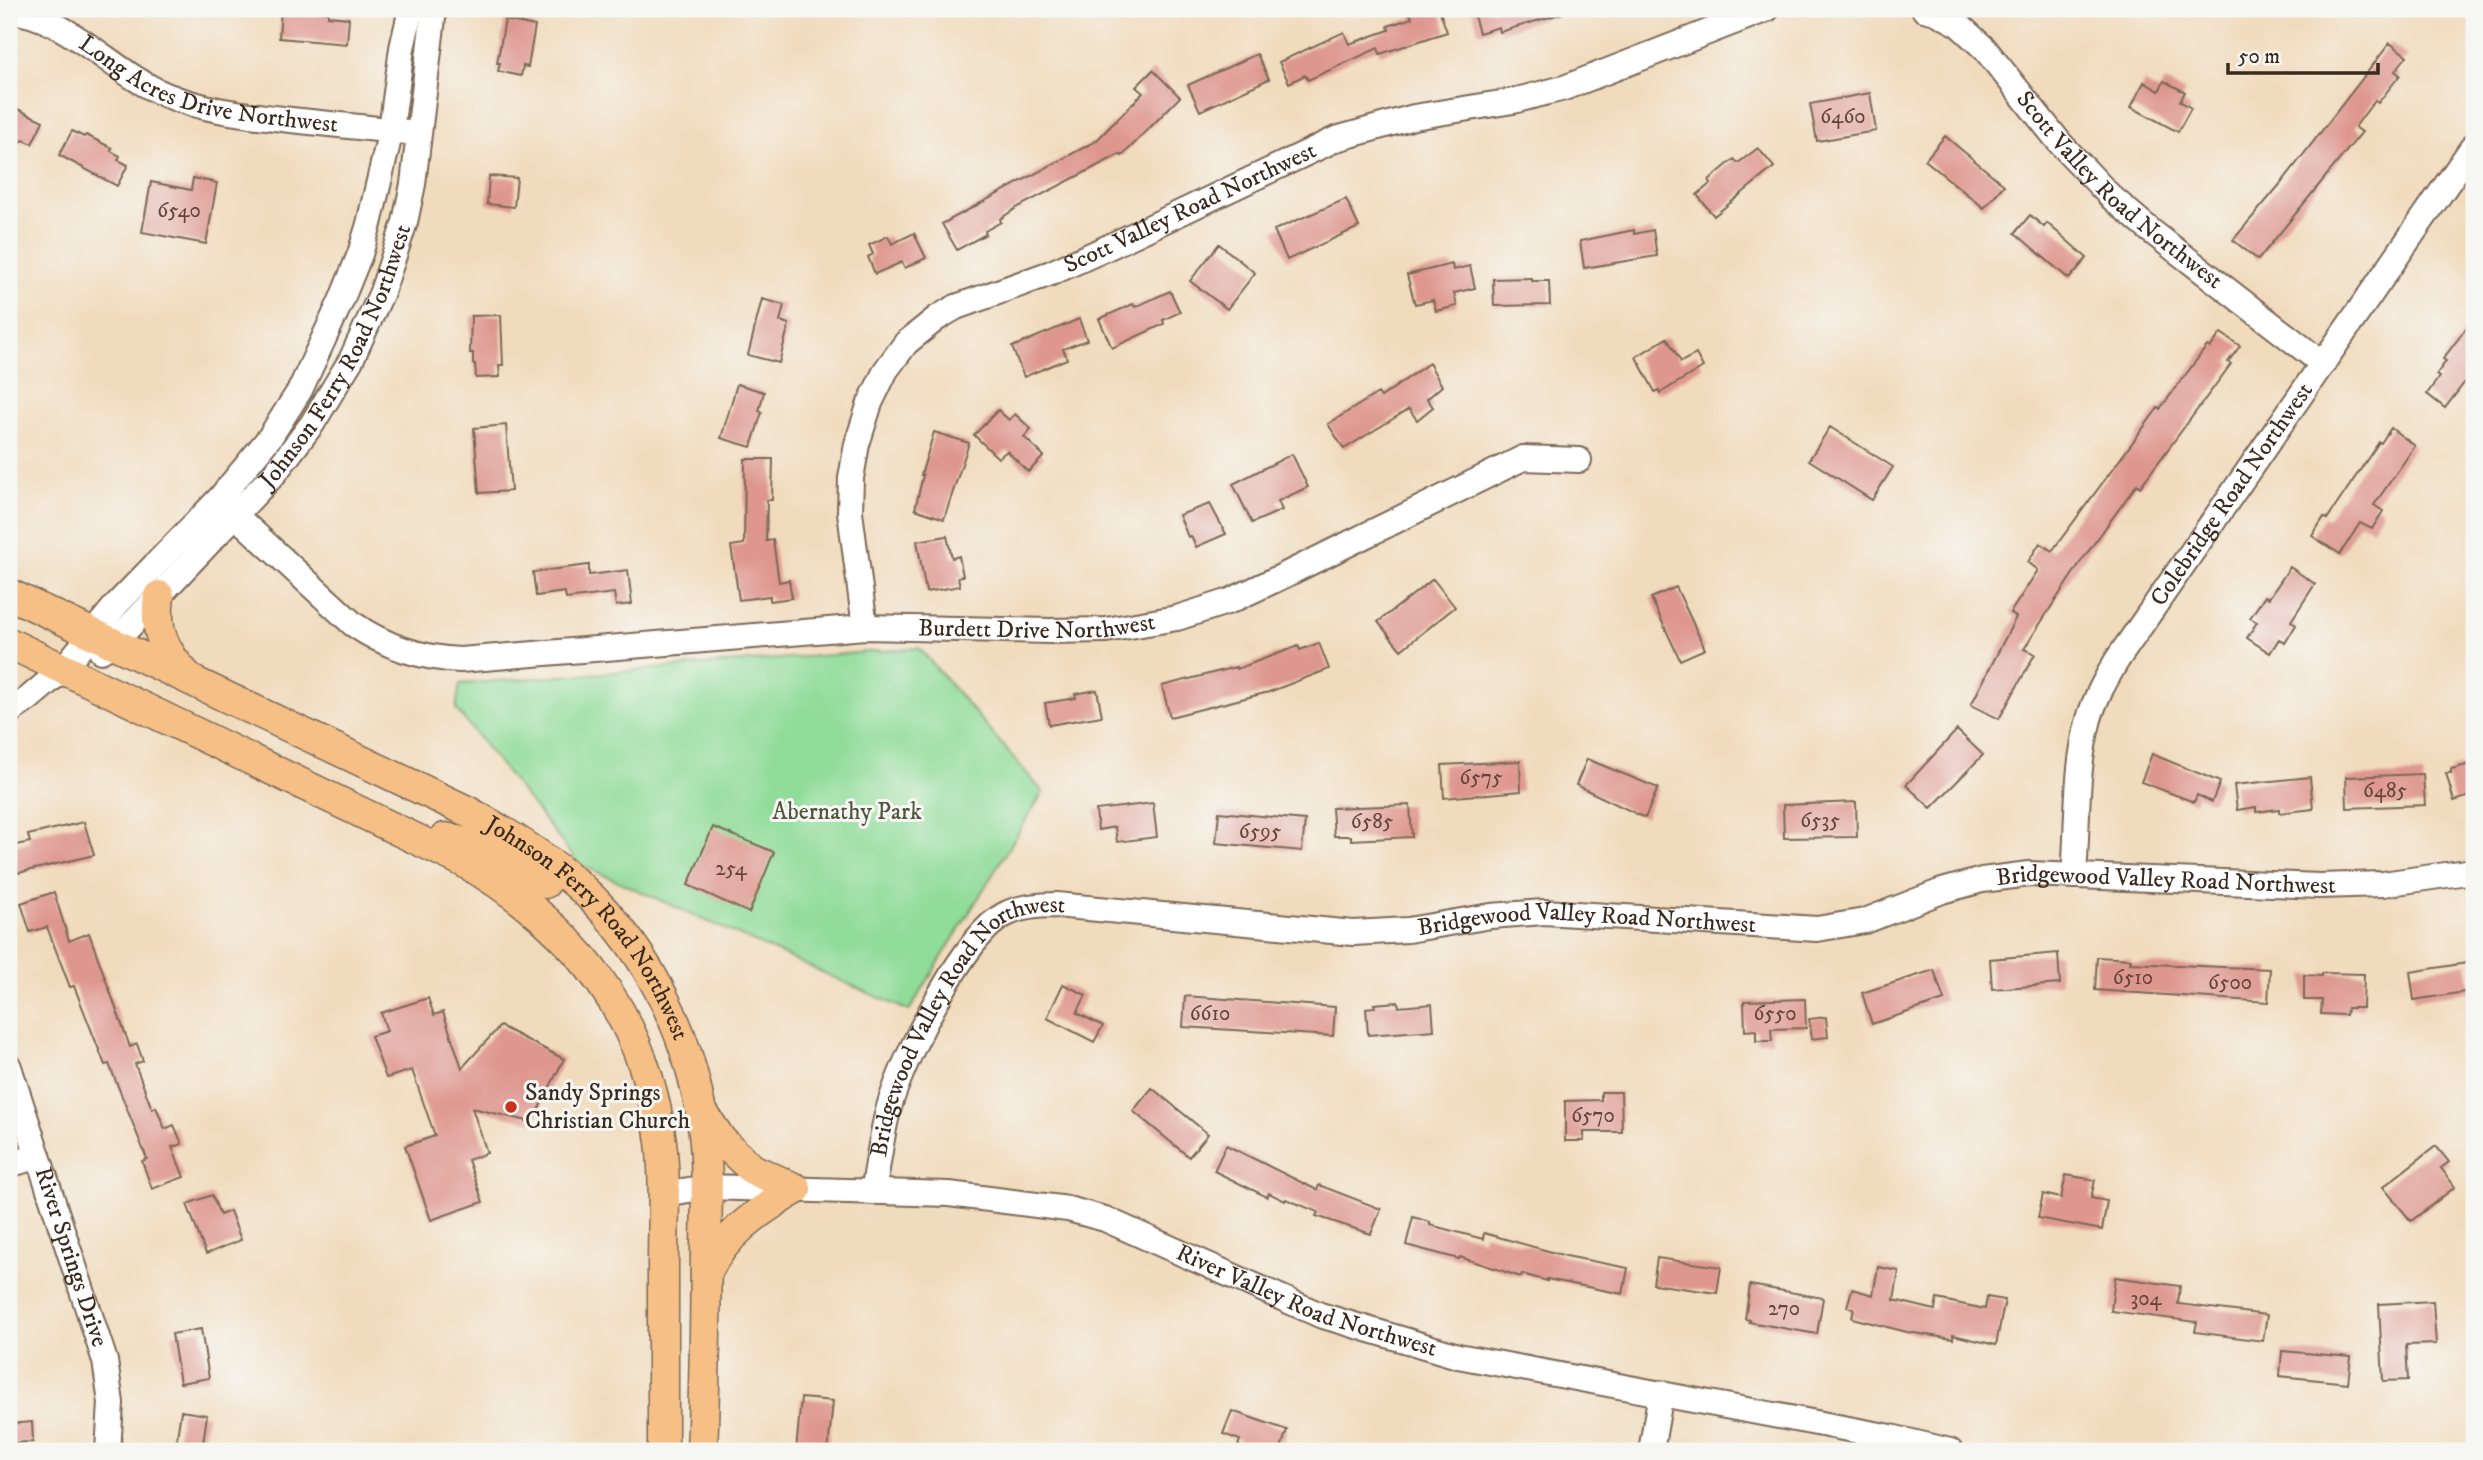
<svg xmlns="http://www.w3.org/2000/svg" width="2483" height="1460" font-family="'IM FELL DW Pica',serif">
  <style>
    .green { fill: #90dc99; stroke: #66835c; stroke-width: 2 }
    .building { fill: #de978f }
    .lines { fill: none; stroke-linecap: round; stroke-linejoin: round }
    .minor-casing { stroke: #7b6856; stroke-width: 28 }
    .major-casing { stroke: #7b6856; stroke-width: 33 }
    .minor { stroke: #fff; stroke-width: 24 }
    .major { stroke: #f5bf86; stroke-width: 30 }
    .poi-dot { fill: #c8321e; stroke: #f6f6f2; stroke-width: 2.5 }
    .labels { text-anchor: middle; dominant-baseline: central; stroke-width: 6; stroke-linejoin: round; paint-order: stroke }
    .number-label { font-size: 21px; fill: #64453a }
    .street-label { font-size: 24px; fill: #3b2a1e; stroke: #f6f6f2 }
    .park-label { font-size: 24px; fill: #50563d; stroke: #f6f6f2 }
    .poi-label { font-size: 24px; fill: #3b2a1e; stroke: #f6f6f2; text-anchor: start }
  </style>
  <rect width="100%" height="100%" fill="#f6f6f2"/>
  <filter id="ink" filterUnits="userSpaceOnUse"><feTurbulence type="fractalNoise" baseFrequency=".0143" numOctaves="2"/><feDisplacementMap in="SourceGraphic" scale="14" xChannelSelector="R" yChannelSelector="G"/><feConvolveMatrix kernelMatrix="1 2 1 2 8 2 1 2 1" color-interpolation-filters="sRGB"/></filter>
  <filter id="wash" filterUnits="userSpaceOnUse"><feTurbulence type="fractalNoise" baseFrequency=".00686" numOctaves="4" result="noise"/><feDisplacementMap in="SourceGraphic" scale="28" xChannelSelector="R" yChannelSelector="G"/><feGaussianBlur stdDeviation="1.57" result="paint"/><feColorMatrix in="noise" values="0 0 0 0 0 0 0 0 0 0 0 0 0 0 0 0 0 1.4 0 .05"/><feComposite in="paint" operator="in"/></filter>
  <g filter="url(#wash)">
    <rect width="100%" height="100%" fill="#f1dbbd"/>
    <path class="green" d="M919 648 1043 792 909 1011 579 864 456 709 460 684Z"/>
    <g id="blocks">
      <path class="building" d="M281 9 328 12V16L349 18 347 44 279 38Z
        M1418 9H1439L1447 32 1380 54 1378 48 1308 80 1305 75 1289 83 1279 62 1344 32 1349 44 1389 30 1388 26 1412 18 1409 12Z
        M1472 9H1563V13L1500 32 1499 27 1479 33Z
        M505 20 535 26 528 67 523 66 521 76 498 71 500 63H497Z
        M2390 43 2407 56 2395 71 2400 75 2378 103 2375 100 2355 127 2362 132 2258 260 2233 240 2282 182Z
        M1257 54 1269 79 1200 111 1188 85Z
        M1153 70 1180 97 1122 156 1120 154 1018 207 1000 219 1001 222 985 231 986 234 957 250 942 224 1096 141 1143 93 1136 87Z
        M2164 81 2185 92 2180 101 2191 108 2178 132 2131 107 2144 82 2159 91Z
        M1870 93 1876 131 1817 141 1810 104Z
        M9 105 43 121 32 144 24 140 9 146Z
        M72 131 84 137 86 135 112 148 111 151 120 156 118 160 128 165 117 186 59 155Z
        M1945 136 2004 185 1984 208 1925 160Z
        M1758 148 1774 167 1714 216 1697 195 1711 183 1709 180 1734 159 1738 163Z
        M489 176 517 178 514 207 487 204Z
        M193 178 217 183 206 244 142 232 151 182 191 190Z
        M1346 199 1359 227 1287 260 1274 230Z
        M2030 215 2044 227 2047 223 2087 258 2069 279 2015 233Z
        M1634 230V234L1653 230 1657 256 1584 268 1580 241Z
        M914 233 926 258 905 268 902 262 875 274 868 257 873 254 869 245 888 236 892 244Z
        M1219 244 1255 273 1227 309 1190 281Z
        M1452 264 1453 270 1470 266 1475 288 1454 293 1457 306 1436 311 1433 300 1415 304 1407 275Z
        M1532 278V281H1549L1550 305 1494 306 1493 279Z
        M1170 291 1180 312 1163 320 1164 324 1112 348 1099 319 1133 304 1135 307Z
        M762 299 784 305 780 321 789 324 779 363 748 355Z
        M501 315 503 365H499L500 377 476 378 475 364H473V353H470L471 316Z
        M2474 318V370L2445 408 2427 394 2439 377 2436 375 2446 361 2443 359Z
        M1079 319 1087 340 1063 349 1067 359 1024 377 1012 347Z
        M2221 333 2240 346 2228 362 2231 364 2140 487 2137 484 2080 563 2049 610 2024 649 2035 654 1999 719 1971 705 2016 617 2010 613 2038 570 2028 562 2040 543 2052 551 2158 408 2160 409 2207 346 2210 348Z
        M1667 338 1681 362 1696 354 1703 367 1660 393 1659 390 1655 392 1636 357Z
        M1429 363 1442 386 1427 399 1433 407 1417 420 1409 409 1344 449 1328 424 1378 393 1381 397Z
        M737 384 764 392 759 411 762 412 751 447 721 438Z
        M998 410 1009 420 1015 414 1031 429 1024 437 1044 456 1028 472 1007 451 998 458 974 435Z
        M506 425 511 491 479 493 474 428Z
        M1830 427 1893 467 1872 500 1809 460Z
        M2391 428 2415 446 2374 505 2383 511 2372 529 2360 523 2340 554 2312 536 2324 517 2327 519 2379 442 2381 443Z
        M934 432 969 443 944 519 915 509 923 475H921Z
        M1292 454 1308 487 1278 501 1282 510 1252 523 1233 484Z
        M745 459H773L772 500H767L766 541 773 540 779 582 789 580 792 598 770 601V596L739 600 731 546 744 544Z
        M1210 504 1226 534 1196 547 1191 536 1188 537 1179 515Z
        M947 536 952 558 959 556 963 576 958 577 960 586 926 592 917 541Z
        M589 565V575L628 570 632 604 616 606 614 593 566 599 565 592 536 596 533 572Z
        M2290 567 2315 584 2291 621 2296 625 2285 643 2279 639 2270 653 2247 638 2257 622 2250 618 2265 596 2269 598Z
        M1433 579 1455 607 1401 650 1378 622Z
        M1676 587 1705 649 1680 660 1651 598Z
        M1319 643 1329 669 1269 692 1170 717 1162 686 1236 667 1237 669 1298 646 1300 650Z
        M1097 690 1102 716 1049 725 1045 703 1076 698 1075 694Z
        M1957 730 1983 755 1931 808 1906 785Z
        M2152 754 2220 782 2212 802 2197 795 2194 802 2141 782Z
        M1587 759 1658 788 1645 818 1576 785Z
        M1520 761 1521 791 1444 798 1442 765Z
        M2474 763V795L2454 801 2446 773H2451V769Z
        M2423 774 2425 805 2347 808 2346 777Z
        M2310 777 2313 809 2279 813V809L2256 812V807L2237 810 2234 785Z
        M1856 802 1857 837 1784 838 1783 805Z
        M1153 803 1157 837 1117 842 1115 827 1098 830 1096 810Z
        M1410 805 1412 837 1351 840V836H1334L1332 808Z
        M1219 812 1305 820 1302 851 1216 843Z
        M84 822 94 855 18 873 12 846 30 842 28 835Z
        M713 827 774 852 749 913 688 885Z
        M54 892 69 941 89 933 130 1047 137 1044 143 1061 135 1064 152 1109 156 1107 165 1129 174 1125 182 1144 172 1147 184 1177 152 1189 142 1161 147 1159 109 1064 105 1065 74 986 70 987 47 927 30 932 21 903Z
        M2058 953 2060 984 1992 989 1990 959Z
        M2097 957 2131 959 2130 963 2270 969 2268 1002 2095 990Z
        M2467 963 2471 991 2414 1000 2410 972Z
        M1934 970 1944 1000 1872 1024 1862 993Z
        M2322 973 2364 974 2363 1008H2347L2346 1015 2321 1014 2322 1000H2304V975L2322 976Z
        M1063 984 1086 995 1077 1013 1103 1026 1094 1042 1047 1018Z
        M1185 996 1335 1007 1333 1036 1183 1027Z
        M428 998 434 1015 443 1012 462 1068 500 1026 564 1059 532 1122 472 1108 487 1153 468 1160 483 1202 431 1220 405 1146 435 1136 412 1070 386 1078 371 1036 387 1031 381 1013Z
        M1805 999 1806 1028 1771 1029 1772 1041H1756V1030L1745 1031 1744 1001Z
        M1398 1002 1399 1007 1432 1004 1434 1030 1368 1035 1366 1008 1375 1007 1374 1004Z
        M1826 1017 1828 1037 1812 1039 1809 1019Z
        M1152 1088 1208 1134 1189 1157 1133 1111Z
        M1601 1092H1621L1622 1132H1584V1141H1565V1101L1601 1100Z
        M1226 1145 1317 1190 1319 1185 1381 1209 1371 1234 1316 1216 1318 1212 1286 1199 1285 1201 1269 1193 1267 1197 1214 1171Z
        M2436 1146 2449 1162 2441 1168 2455 1187 2411 1221 2383 1187Z
        M2066 1175 2095 1180 2091 1198 2107 1201 2102 1230 2038 1218 2043 1194 2061 1198Z
        M212 1195 220 1215 230 1211 241 1240 206 1254 187 1204Z
        M1413 1217 1430 1222V1225L1483 1239 1484 1233 1566 1256 1628 1268 1623 1294 1547 1279V1281L1522 1274 1521 1277 1460 1257 1459 1259 1406 1245Z
        M1657 1258 1721 1267 1717 1293 1653 1284Z
        M1878 1267 1899 1271 1894 1300 1935 1310 1937 1299 1985 1309 1987 1297 2005 1300 1996 1345 1953 1335V1339L1907 1332 1852 1318 1854 1308 1847 1307 1852 1289 1873 1295Z
        M2115 1277 2180 1286 2178 1304 2267 1315 2263 1341 2195 1332 2197 1322 2111 1311Z
        M1750 1285 1823 1298 1817 1334 1749 1322 1750 1320 1745 1319Z
        M2433 1301 2436 1344 2406 1345 2408 1380 2383 1381 2379 1304Z
        M201 1329 209 1378 180 1383 172 1334Z
        M2282 1351 2351 1357 2348 1383 2280 1376Z
        M801 1398 833 1401 828 1451H796Z
        M181 1411 207 1415 202 1451H175Z
        M1232 1411 1287 1430 1280 1451H1254L1238 1446 1240 1440 1223 1434Z
        M32 1422 33 1442 9 1443V1424Z"/>
    </g>
  </g>
  <g filter="url(#ink)">
    <use href="#blocks" fill-opacity="0" stroke="#7b6856" stroke-width="2"/>
    <g class="lines">
      <g class="minor-casing">
        <g id="minor">
          <path id="s1" d="M1924 9 1936 12 1958 24 1985 49 2060 143 2111 197 2151 231 2323 364"/>
          <path id="s2" d="M9 11C65 14 113 73 166 95 206 111 249 115 291 120 330 124 369 128 407 132"/>
          <path id="s3" d="M236 516 353 624C386 647 420 658 460 660L865 627 1050 631 1106 630 1177 618 1230 601 1283 576 1523 458 1579 460"/>
          <path id="s4" d="M865 627 850 512 851 478 857 444 870 403 886 370 906 343 937 318 956 307 1051 273 1100 251 1336 139 1414 117 1513 101 1564 88 1767 9"/>
          <path id="s5" d="M101 651 113 644 274 474 312 424 351 360 382 292 405 222 413 184 434 9"/>
          <path d="M9 712 28 699 62 670 117 604 220 498 270 437 300 390 341 301 360 254 369 224 391 130 402 48 411 9"/>
          <path id="s6" d="M2074 876C2078 824 2075 769 2089 719 2095 698 2106 679 2117 660L2474 145"/>
          <path id="s7" d="M9 1067 105 1361 111 1403 108 1451"/>
          <path d="M9 1165 38 1156"/>
          <path id="s8" d="M873 1192C879 1161 883 1120 894 1092 909 1049 964 936 1004 915 1019 907 1039 905 1056 905L1353 933 1408 930 1491 916 1544 912 1817 929 1865 921 1942 891 1982 880 2029 874 2319 886 2383 884 2474 871"/>
          <path id="s9" d="M664 1194 707 1187 949 1194 1068 1209 1105 1219 1320 1315 1458 1356 1891 1437 1950 1451"/>
          <path d="M1651 1451 1661 1393"/>
        </g>
      </g>
      <g class="major-casing">
        <g id="major">
          <path id="s10" d="M9 594 467 811C501 830 535 850 565 874 644 938 692 1034 704 1134 709 1174 706 1215 706 1255 705 1321 705 1386 702 1451"/>
          <path d="M159 596C154 631 164 652 188 677"/>
          <path d="M9 643 464 862C573 925 646 1015 661 1142 666 1183 663 1224 663 1265 663 1327 663 1389 663 1451"/>
          <path d="M445 838C481 845 518 859 545 883"/>
          <path d="M701 1110 721 1140 752 1169 796 1189"/>
          <path d="M706 1274C724 1234 760 1210 796 1189"/>
        </g>
      </g>
      <use href="#minor" class="minor"/>
      <use href="#major" class="major"/>
    </g>
  </g>
  <circle class="poi-dot" cx="511" cy="1107" r="7"/>
  <g class="labels">
    <g class="number-label">
      <text x="1843" y="117">6460</text>
      <text x="179" y="211">6540</text>
      <text x="1481" y="778">6575</text>
      <text x="2385" y="791">6485</text>
      <text x="1820" y="821">6535</text>
      <text x="1372" y="822">6585</text>
      <text x="1260" y="832">6595</text>
      <text x="731" y="869">254</text>
      <text x="2133" y="978">6510</text>
      <text x="2230" y="983">6500</text>
      <text x="1210" y="1014">6610</text>
      <text x="1775" y="1014">6550</text>
      <text x="1593" y="1116">6570</text>
      <text x="2146" y="1299">304</text>
      <text x="1784" y="1309">270</text>
    </g>
    <g class="street-label">
      <text stroke="none"><textPath href="#s2" startOffset="217">Long Acres Drive Northwest</textPath></text>
      <text stroke="none"><textPath href="#s1" startOffset="270">Scott Valley Road Northwest</textPath></text>
      <text stroke="none"><textPath href="#s4" startOffset="614">Scott Valley Road Northwest</textPath></text>
      <text stroke="none"><textPath href="#s5" startOffset="382">Johnson Ferry Road Northwest</textPath></text>
      <text stroke="none"><textPath href="#s6" startOffset="425">Colebridge Road Northwest</textPath></text>
      <text stroke="none"><textPath href="#s3" startOffset="852">Burdett Drive Northwest</textPath></text>
      <text stroke="none"><textPath href="#s8" startOffset="1488">Bridgewood Valley Road Northwest</textPath></text>
      <text stroke="none"><textPath href="#s8" startOffset="900">Bridgewood Valley Road Northwest</textPath></text>
      <text stroke="none"><textPath href="#s10" startOffset="679">Johnson Ferry Road Northwest</textPath></text>
      <text stroke="none"><textPath href="#s8" startOffset="206">Bridgewood Valley Road Northwest</textPath></text>
      <text stroke="none"><textPath href="#s7" startOffset="200">River Springs Drive</textPath></text>
      <text stroke="none"><textPath href="#s9" startOffset="662">River Valley Road Northwest</textPath></text>
    </g>
    <g class="park-label">
      <text x="847" y="812">Abernathy Park</text>
    </g>
    <g class="poi-label">
      <text x="525" y="1093">Sandy Springs<tspan x="525" dy="28">Christian Church</tspan></text>
    </g>
  </g>
  <rect width="2483" height="1460" fill="none" stroke="#f6f6f2" stroke-width="35"/>
  <path d="M2228 63v10h150v-10" fill="none" stroke="#3b2a1e" stroke-width="3.5"/>
  <text x="2238" y="63" font-size="21" fill="#3b2a1e" stroke="#f6f6f2" stroke-width="5" paint-order="stroke">50 m</text>
</svg>
